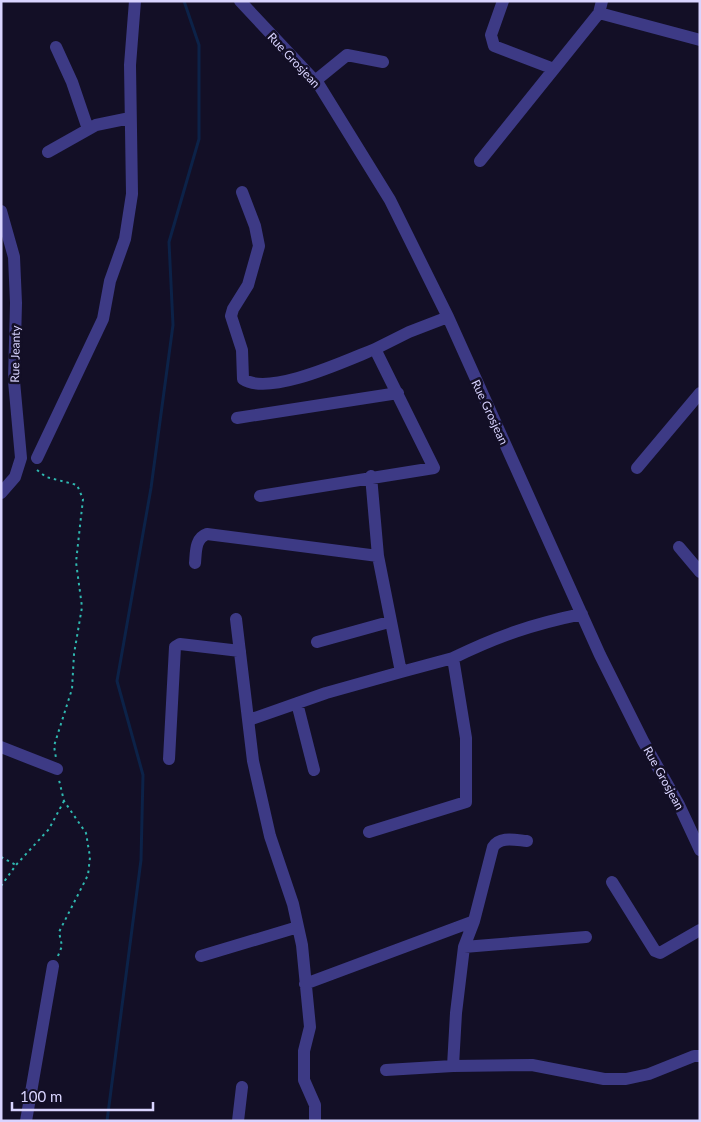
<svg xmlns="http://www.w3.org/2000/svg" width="701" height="1122" font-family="Lato,sans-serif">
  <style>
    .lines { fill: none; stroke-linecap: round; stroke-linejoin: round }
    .stream { stroke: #0c2248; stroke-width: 3 }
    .path { stroke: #2fb8b0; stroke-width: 2; stroke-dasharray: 2.5 4; stroke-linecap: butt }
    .minor { stroke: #3d3a85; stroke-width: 12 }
    .labels { text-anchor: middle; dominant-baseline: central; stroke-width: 5; stroke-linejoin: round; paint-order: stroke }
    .street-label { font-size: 12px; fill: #d9d4ff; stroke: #130f26 }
  </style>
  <rect width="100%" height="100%" fill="#130f26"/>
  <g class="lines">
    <path class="stream" d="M107 1121 141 860 143 775 117 681 151 488 173 325 169 242 199 139V45L184 1"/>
    <path class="path" d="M37 470 46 477 77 485 83 499 76 562 82 607 74 654 72 689 54 746 56 758
      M1 857 16 865
      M1 886 16 865 49 829 64 801
      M58 956 62 946 59 932 88 875 90 857 86 833 64 801 59 780"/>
    <path class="minor" d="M240 1 319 85 390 200 448 317 600 655 643 741 679 805 700 850
      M503 1 491 35 494 46 554 69
      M599 13 700 40
      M56 47 72 82 88 129
      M315 81 347 55 383 62
      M48 152 96 125 130 118
      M480 161 599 13 602 1
      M242 192 255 226 259 246 248 285 233 309 231 316 242 350 243 379C269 397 347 360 375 349
      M1 211 14 257 16 303 14 381 21 458 15 477 1 493
      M237 418 398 393
      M37 458 103 319 110 281 125 239 132 194 130 65 135 1
      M637 468 700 393
      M371 476 378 556 401 672 453 658
      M260 496 434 468 375 349 409 332 448 317
      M679 547 700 572
      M195 563C196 552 195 538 207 534L378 556
      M236 619 253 761 270 836 293 904 302 945 310 1027 304 1051V1080L315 1105V1121
      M317 642 389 622
      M297 703 314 770
      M249 720 326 693 401 672
      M1 747 57 769
      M169 759 175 647 180 644 240 651
      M369 832 466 802V738L453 658C498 636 533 624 582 614
      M527 841C515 840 500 836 493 847L474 921 464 947 456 1013 453 1066 532 1065 604 1079H626L649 1074 694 1056H700
      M612 882 655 951 660 953 700 930
      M464 947 586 937
      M201 956 298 927
      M305 984 474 921
      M386 1070 453 1066
      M26 1121 53 966
      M238 1121 242 1087"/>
  </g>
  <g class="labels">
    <g class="street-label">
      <text transform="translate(294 60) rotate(47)">Rue Grosjean</text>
      <text transform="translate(15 354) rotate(-89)">Rue Jeanty</text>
      <text transform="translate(490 412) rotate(65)">Rue Grosjean</text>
      <text transform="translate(664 778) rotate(61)">Rue Grosjean</text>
    </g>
  </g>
  <rect width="701" height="1122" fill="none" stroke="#d9d4ff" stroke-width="5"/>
  <path d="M12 1102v8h141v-8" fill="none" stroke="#d9d4ff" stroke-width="2.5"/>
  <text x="20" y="1102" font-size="15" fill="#d9d4ff" stroke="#130f26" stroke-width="4" paint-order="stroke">100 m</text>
</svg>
